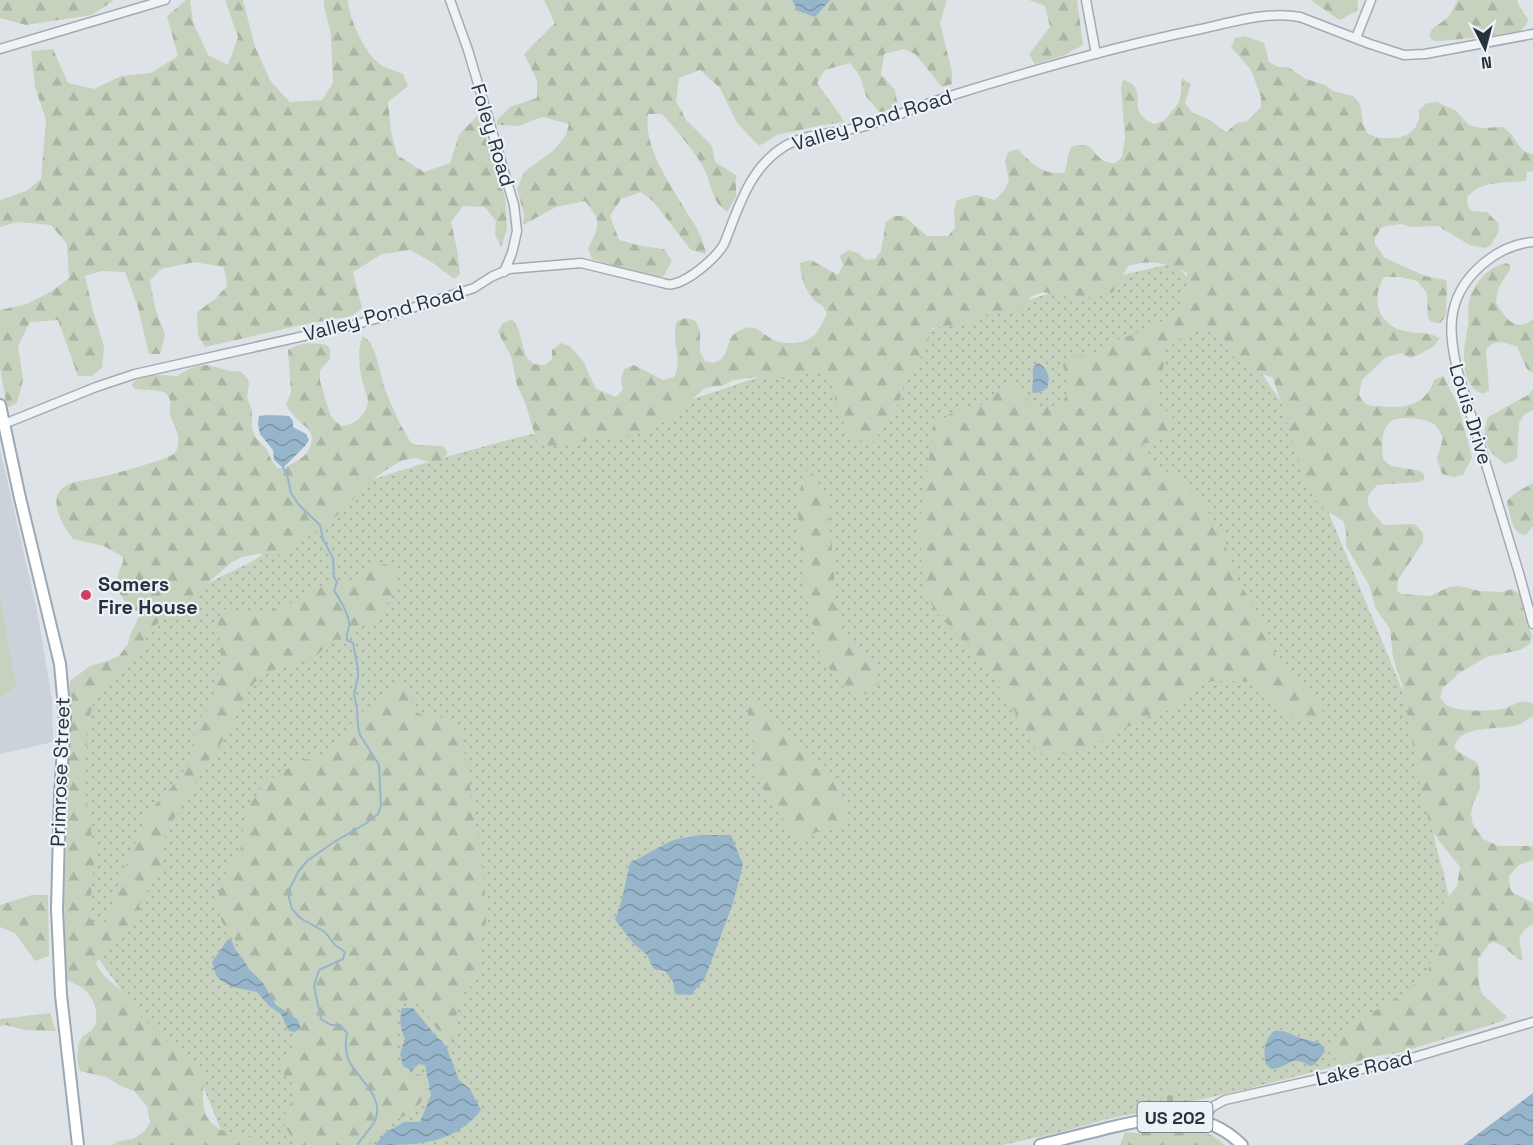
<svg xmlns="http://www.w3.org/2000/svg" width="1533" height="1145" font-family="'Space Grotesk',sans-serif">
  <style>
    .built { fill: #ccd2da }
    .grass { fill: url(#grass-dots) }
    .forest { fill: url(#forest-firs) }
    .cemetery { fill: url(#cemetery-stones) }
    .park { fill: #c6d2be }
    .water { fill: url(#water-waves) }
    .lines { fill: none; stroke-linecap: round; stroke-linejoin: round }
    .stream { stroke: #97b5ca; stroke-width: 2 }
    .minor-casing { stroke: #a3aab2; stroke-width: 11 }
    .major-casing { stroke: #9ca8b4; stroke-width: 14 }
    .minor { stroke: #f0f3f6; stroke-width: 8 }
    .major { stroke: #fff; stroke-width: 10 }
    .poi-dot { fill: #d33c63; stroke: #edf2f6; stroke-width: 2 }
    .labels { text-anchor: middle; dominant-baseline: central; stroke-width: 4.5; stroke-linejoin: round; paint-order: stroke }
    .shield { fill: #edf2f6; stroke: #626c76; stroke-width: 1.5 }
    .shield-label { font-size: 18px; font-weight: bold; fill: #26323f }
    .street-label { font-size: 20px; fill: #26323f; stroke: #edf2f6 }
    .poi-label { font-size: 20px; font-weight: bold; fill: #26323f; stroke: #edf2f6; text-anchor: start }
  </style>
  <defs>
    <pattern id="grass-dots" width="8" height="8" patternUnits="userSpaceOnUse" patternTransform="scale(1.5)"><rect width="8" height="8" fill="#c6d2be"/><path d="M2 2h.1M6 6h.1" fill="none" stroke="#aab5a4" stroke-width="1.8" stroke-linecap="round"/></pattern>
    <pattern id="forest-firs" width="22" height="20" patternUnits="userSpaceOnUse" patternTransform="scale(1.5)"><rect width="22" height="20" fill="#c6d2be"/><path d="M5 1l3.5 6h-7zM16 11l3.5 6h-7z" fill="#aab5a4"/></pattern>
    <pattern id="cemetery-stones" width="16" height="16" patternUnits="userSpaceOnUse" patternTransform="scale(1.5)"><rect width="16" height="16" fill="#c6d2be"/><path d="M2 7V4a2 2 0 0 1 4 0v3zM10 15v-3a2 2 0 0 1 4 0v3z" fill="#aab5a4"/></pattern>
    <pattern id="water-waves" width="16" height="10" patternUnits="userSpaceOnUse" patternTransform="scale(1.5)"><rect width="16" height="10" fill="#97b5ca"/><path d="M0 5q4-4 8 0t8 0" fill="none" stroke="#7b94a5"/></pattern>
  </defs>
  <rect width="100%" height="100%" fill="#dee3e8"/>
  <path class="built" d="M0 449 37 610 52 699 53 742 0 754Z"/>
  <path class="grass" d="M1174 263 1221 313 1281 402 1316 482 1409 706 1436 846 1442 868 1444 872 1445 880 1455 922 1435 997 1356 1060 1325 1069 1251 1088 1163 1108 1107 1119 1065 1131 1003 1145H242L220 1128 196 1069 148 1031 117 984 89 946 79 760 89 688 169 602 249 563 336 509 358 484 438 459 527 435 590 426 647 414 759 377 845 362 919 333 1074 286Z"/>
  <path class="forest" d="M0 0H114L92 15 26 25 0 18Z
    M186 0H190L193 22 208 55 228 65 238 37 225 0H243L255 47 271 82 290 102 322 100 333 83 331 35 324 5V0H348C348 16 364 50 376 61 382 67 395 71 403 74L408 86 388 102 391 131 397 155 424 172 450 163 459 135 478 115 505 197 507 229 501 247 495 234 496 221 485 207 463 206 451 222 457 249 460 274 454 279 433 263 410 250 382 254 353 272 362 308 352 316 306 324 205 347 198 335 197 312 215 299 227 286 224 267 194 262 161 269 150 280 155 308 165 335 160 354H149L137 304 125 272 102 271 85 276 92 307 104 347 102 368 92 376H78L58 320 30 322 18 346 23 380 17 403 7 408 0 367V310L27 304 52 291 69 278 67 244 51 225 17 222 0 227V200L26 191 41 179 46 120 35 87 31 51 53 49 68 83 94 89 121 76 151 73 178 56 167 16Z
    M544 0H947L940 23 952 72V84L942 87 915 54 904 49 884 54 881 74 895 90 898 106 880 113 866 96 860 76 850 63 825 70 817 83 840 115 844 122 818 126 777 135 759 146 737 123 720 88 700 70 679 78 676 101 687 121 712 146 715 162 736 175V197L727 212C709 199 713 184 703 167 692 147 677 131 662 114H648C643 149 672 186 689 216 697 228 704 240 706 254L691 250 653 201 641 192 621 199 610 216 619 240 641 246 664 249 672 261 664 276 650 277 592 259 588 249C599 225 603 223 585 201L556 207 523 225 524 214 517 189 524 172 554 150 566 135 569 124 542 117 518 126 497 125V120L510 107 537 98V80L524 54 555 23Z
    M1029 0H1077L1083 45 1065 55 1035 64 1029 54 1050 27 1045 6Z
    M1311 0H1358L1357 11 1339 20Z
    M1458 0H1517L1519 6 1528 19 1527 24 1520 31 1490 36 1441 41H1435L1430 38C1429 26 1441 25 1448 17 1452 12 1455 5 1458 0Z
    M1245 36 1264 43 1269 62 1278 67H1288L1306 79 1325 85 1333 91 1353 96 1360 104 1363 124 1368 134 1378 138H1397L1407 135 1415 128 1419 119V110L1427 103 1437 102 1455 110 1469 125 1481 128 1503 127 1510 133 1523 151 1533 154V171L1527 172 1526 181C1507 183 1479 180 1467 198L1468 207 1472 211 1487 212 1499 224 1498 233 1490 246 1485 248 1470 245 1438 226 1411 227 1401 224 1385 226 1381 228 1375 238V244L1385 258 1425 276 1446 280C1449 292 1445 304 1446 316L1440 323 1431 322 1428 318 1427 293 1417 281 1400 277H1384C1372 296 1376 320 1398 329 1411 335 1425 330 1440 338L1433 347 1414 357 1410 358 1401 353 1386 357 1362 380 1359 395C1361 398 1362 401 1365 403 1368 406 1374 406 1379 406 1403 409 1426 406 1434 380L1443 376 1458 405 1472 457 1463 475 1454 477 1442 474 1437 459 1443 438C1441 435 1439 429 1436 426 1428 418 1398 415 1390 422 1380 431 1382 447 1383 459L1391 466 1421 471 1424 475V480L1419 482 1377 485C1374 489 1368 494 1368 498 1366 508 1378 519 1384 525L1411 524 1416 525 1423 533V542L1398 580 1397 590 1401 594 1430 596 1449 587 1459 586 1479 591 1502 592 1512 589 1521 595 1524 616 1532 635 1530 644 1520 650 1486 657 1458 674 1442 689 1440 698C1444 702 1446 706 1451 707 1462 712 1490 711 1502 709 1514 706 1521 697 1533 704V716C1529 718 1525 722 1520 724 1501 732 1462 722 1454 747L1457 751 1476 762 1479 766 1480 788 1473 803 1471 814 1473 825 1483 839 1499 846H1533V860L1519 865 1509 876 1510 888 1512 892 1533 903V924C1514 935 1520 940 1523 961L1518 959 1503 946 1494 942 1489 944 1478 959 1479 984 1482 994 1507 1017 1503 1021 1398 1053 1377 1056 1342 1066 1338 1064 1333 1055 1334 1046 1338 1036 1364 1017 1405 993 1428 971 1438 942 1437 911 1457 886 1460 867 1433 833 1423 802 1402 685 1393 657 1390 629 1376 609 1369 585 1346 546V531L1343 521 1327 511 1317 501 1306 484 1273 378C1254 370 1232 363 1223 343L1225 340 1212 330 1192 328 1166 350 1163 368 1155 393 1157 404 1171 414 1173 418 1169 438 1142 444 1153 460 1162 469 1185 481 1217 524 1225 543 1233 572 1264 624 1278 663 1284 671 1301 685 1321 707 1325 717 1318 722 1296 720 1248 681H1208L1188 691 1175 706 1167 711 1146 717 1085 750 1049 756 1040 753 1033 745 1022 729 1011 703 969 646 935 611 922 584 920 524 924 487 933 437V426L950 414 981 405 1007 385C1019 388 1024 392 1029 404 1046 409 1069 409 1068 384 1067 378 1064 371 1063 365L1067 356 1097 354 1114 341 1143 331 1170 317 1176 310 1186 293 1187 273C1166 263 1151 259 1128 266L1113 292 1104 295 1077 299 1043 292 1032 296 1017 310 979 316 970 325 932 328 923 354 905 378 901 397 897 406 875 441 866 444 850 433 840 418 836 409 834 391 827 372 817 370 785 379 759 377 733 380 725 385 705 388 676 414 659 425 641 433 612 438H591L573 445 545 447 537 442 526 405 517 385 511 356 498 332 502 324 512 319 518 328 526 357 534 364 545 365 552 359V350L561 343 570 346 583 361 596 389 616 397 623 389 621 379 624 369 634 365 663 380 674 377C684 356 670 343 677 321L686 318 696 321 700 331V352L705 361 714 363C714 363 722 359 722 358 731 349 725 335 743 329 756 324 761 333 772 339 777 342 783 343 790 343 814 343 817 333 827 314 821 301 821 307 814 300 805 291 800 275 800 263L811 260 838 275 843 265 840 256 848 250 858 253 866 260 875 259 881 251 886 222 894 216H904L927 236H948L955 228 954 209 957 200 977 195 995 200 1005 189 1009 180 1005 161 1008 152 1018 149C1033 165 1041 174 1064 173 1068 164 1067 156 1071 147 1095 140 1089 153 1105 161 1105 162 1114 163 1114 164L1122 157 1125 138 1121 89 1123 79C1124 80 1131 83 1132 84 1146 97 1126 112 1154 124L1164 121C1168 114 1174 111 1177 105 1182 97 1181 87 1182 78L1191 84 1185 103 1192 112 1210 120 1226 132 1237 123 1247 121 1261 107V97L1251 70 1231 47 1235 38Z
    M1506 263 1510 265V270L1498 288 1496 303C1506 317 1514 334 1533 319V373L1527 369 1517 347C1508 343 1492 338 1486 350L1489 390C1485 394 1482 394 1477 391 1457 378 1465 343 1468 325 1469 317 1467 309 1469 301 1474 283 1488 267 1506 263Z
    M363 336 370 342 376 356 385 390 399 422 411 443 416 445 443 446 448 453 440 462 425 461 415 458 403 460 389 468 376 477 334 518 311 534 290 551 278 555 257 554 242 557 232 562 195 594 169 610 152 629 138 651 128 663 112 675 93 704 88 723 85 776 87 805 91 819V831L95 856 91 894 90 918 93 923 102 926 105 922 114 905 117 889 122 874 143 824 153 807 170 789 188 765 196 728 200 718 210 707 219 673 221 658 218 623 221 612 225 609 245 613H261L270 611 304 598 324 584H338L348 582 368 568 377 564H386L395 571 399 580 390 599 377 617 347 635 332 641 317 655 278 668 262 676 254 683 246 696 230 729 214 755 203 765 193 789 168 828 163 844 161 868 139 904 140 909 131 927 118 943 105 951 96 963C102 978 117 985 127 996 133 1003 137 1012 143 1019 156 1031 170 1045 183 1056 188 1060 194 1063 198 1068 209 1082 197 1106 209 1120 224 1139 245 1128 261 1145H112L119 1141 133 1139 145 1131 150 1122 147 1106 134 1091 119 1085 106 1077 80 1071C77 1063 76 1046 81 1039 83 1035 88 1033 92 1030 101 1019 95 1000 86 991 82 986 72 983 66 979V974L64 898 66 843 65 828 70 727V681L90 666 110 660 119 656 128 644 130 635 141 613C125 605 113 591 119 572 121 565 124 564 123 557L104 546 73 539C63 526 46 499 65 486 73 481 91 479 101 477 111 475 172 458 175 453 180 446 179 434 175 426 173 422 170 418 170 414 169 409 171 404 170 400 166 385 144 393 133 388L132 384 136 380 144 376 158 375 177 376 189 369 198 366 207 365 230 371 241 372 248 379 249 384 247 398 252 410V429L256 438 266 448 272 461 278 468C287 468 293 463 300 459 309 453 316 440 309 430 306 426 301 424 298 420 294 416 290 410 286 405L291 392 288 350C299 342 314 342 327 345L330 349V359L320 370V381L330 414 333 419 341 426C354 425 366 416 368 402 368 395 363 386 362 379 359 367 357 347 363 336Z
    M1533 389V410L1525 414 1519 423 1517 458 1514 461 1505 464C1487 452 1480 438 1488 417L1528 395Z
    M808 470 812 472 826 498 828 504 834 573V600L843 632 855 648 869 661 877 673 879 678V683L874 691 870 694 860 695 844 688 825 663 816 644 809 603 804 588 803 563 798 518V502L803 477 805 473Z
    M1533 483V526L1526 535C1511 535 1510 513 1507 501L1515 493Z
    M397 685H402L406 687 412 700 414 709 417 713 426 716 441 717 457 728 462 737 471 793 474 823 480 847 485 892 486 921 484 931 481 940V969L474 984 462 995 460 1000 455 1021 456 1031 452 1040 448 1042C444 1037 440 1032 436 1028 429 1020 426 1007 416 1002 413 1001 409 1000 406 1001 390 1006 397 1032 398 1045 398 1055 396 1062 400 1072L423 1075 425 1098 411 1113 387 1124 369 1145H295C293 1135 284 1130 284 1120 284 1107 299 1100 293 1085 289 1078 280 1075 281 1066 282 1053 296 1051 296 1039L280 1008 275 1006 250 973 238 944 222 922 218 908 219 893 225 874 230 865 240 853 245 815 247 810 252 801 268 780 303 760 322 756 327 753 341 737 357 716 378 699 384 692Z
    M754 693C761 700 763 712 770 721 777 728 785 733 793 739 827 765 849 782 845 829 837 832 829 829 820 831 813 833 808 837 801 838L788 830 777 805 763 789 756 775 754 745 747 709V700Z
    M32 895H48L49 956 35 961 15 933 0 927V905Z
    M50 1013 56 1031 24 1030 6 1025 0 1026V1019Z
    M1158 1126 1192 1127 1213 1136 1225 1145H1120L1125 1132 1137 1133Z"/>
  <path class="cemetery" d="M1174 1088 1179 1105 1163 1108 1159 1092Z"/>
  <path class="park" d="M0 596 16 687 0 697Z"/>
  <path class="water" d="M792 0H830L815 17 798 11Z
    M1038 363C1053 370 1053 394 1033 393 1031 388 1033 385 1033 379 1033 372 1031 368 1038 363Z
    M268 415 289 416 293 421V427L306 434 309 440 305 446 283 468 274 460 273 450 260 434 258 424 259 416Z
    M700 835H731L743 865 733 903 705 978 691 995 675 994 673 982 665 971 654 969 647 955 634 944 615 920 622 899 630 863 673 840Z
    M228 939 232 941 235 949 243 959 249 969 263 983 276 1005 297 1019 300 1025V1029L295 1032 290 1031 287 1028 281 1014 269 1006 257 992 232 987 219 979 216 975 212 962Z
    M402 1008H413L436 1036 446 1046 459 1080 470 1089 481 1110C453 1145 417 1145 375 1145L385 1133 404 1122H420L431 1095 425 1065 418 1064 412 1071 403 1066 400 1054 405 1039C400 1028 399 1019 402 1008Z
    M1274 1031C1287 1030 1291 1035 1303 1039 1308 1040 1314 1041 1319 1043 1323 1046 1323 1046 1325 1051L1314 1065 1310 1066C1290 1053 1290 1068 1271 1069L1266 1064C1263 1051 1264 1040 1274 1031Z
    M1533 1093V1145H1463Z"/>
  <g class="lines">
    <path class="stream" d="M283 468 287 474 291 493 299 505 320 525 323 539 333 558 334 577 337 582 334 591C339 597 351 619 349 626 348 632 346 634 347 640L353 643 358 669V677L354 694 357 709 358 726 360 735 379 765 381 806 378 814 365 824 334 842 307 861 298 872 290 888 289 898 292 909 300 918 325 932 335 945 345 952 343 959 319 970 314 986 321 1019 331 1025H340L347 1033C345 1043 345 1051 349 1061 358 1079 383 1095 376 1118 374 1126 362 1137 357 1145"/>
    <g class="minor-casing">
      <path id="minor" d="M450 0 468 50 514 205 517 231 512 253 504 272
        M1086 0 1096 54
        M1356 38 1371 0
        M0 49 165 0
        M1533 242C1497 245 1460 276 1453 312 1449 330 1453 351 1457 369L1519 573 1533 624
        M4 424 96 387 135 374 353 325 390 315 474 288 491 277 509 269 581 263 663 283C666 284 670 285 673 284 689 281 716 258 724 244 739 207 749 168 785 146 805 134 829 134 851 129 860 128 869 125 877 122 902 114 925 104 950 96 1033 70 1117 46 1201 29 1233 22 1267 11 1300 17L1370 44 1404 55 1425 54 1533 34
        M1202 1121 1212 1107 1225 1100 1415 1057 1533 1022"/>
    </g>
    <g class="major-casing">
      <path id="major" d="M0 405 20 498 60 664 65 718 60 795 57 909 61 995 78 1145
        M1040 1145C1063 1139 1085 1134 1108 1128 1155 1117 1203 1106 1242 1145"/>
    </g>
    <use href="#minor" class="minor"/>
    <use href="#major" class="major"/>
  </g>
  <circle class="poi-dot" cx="86" cy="595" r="6"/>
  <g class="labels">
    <rect class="shield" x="1137.5" y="1102" width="75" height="30" rx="4.5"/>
    <g class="shield-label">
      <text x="1175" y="1117">US 202</text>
    </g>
    <g class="street-label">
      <text transform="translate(872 120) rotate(-17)">Valley Pond Road</text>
      <text transform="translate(493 135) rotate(73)">Foley Road</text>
      <text transform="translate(384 313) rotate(-15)">Valley Pond Road</text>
      <text transform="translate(1471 414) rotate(73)">Louis Drive</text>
      <text transform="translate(60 772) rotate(-88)">Primrose Street</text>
      <text transform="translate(1364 1068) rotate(-13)">Lake Road</text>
    </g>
    <g class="poi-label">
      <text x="98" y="584">Somers<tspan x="98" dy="23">Fire House</tspan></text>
    </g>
  </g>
  <g transform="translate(1485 48) rotate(174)" stroke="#edf2f6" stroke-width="4.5" paint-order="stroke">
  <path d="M0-4.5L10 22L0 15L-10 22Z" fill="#26323f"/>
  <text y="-9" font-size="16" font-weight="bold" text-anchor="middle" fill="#26323f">N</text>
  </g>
</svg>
